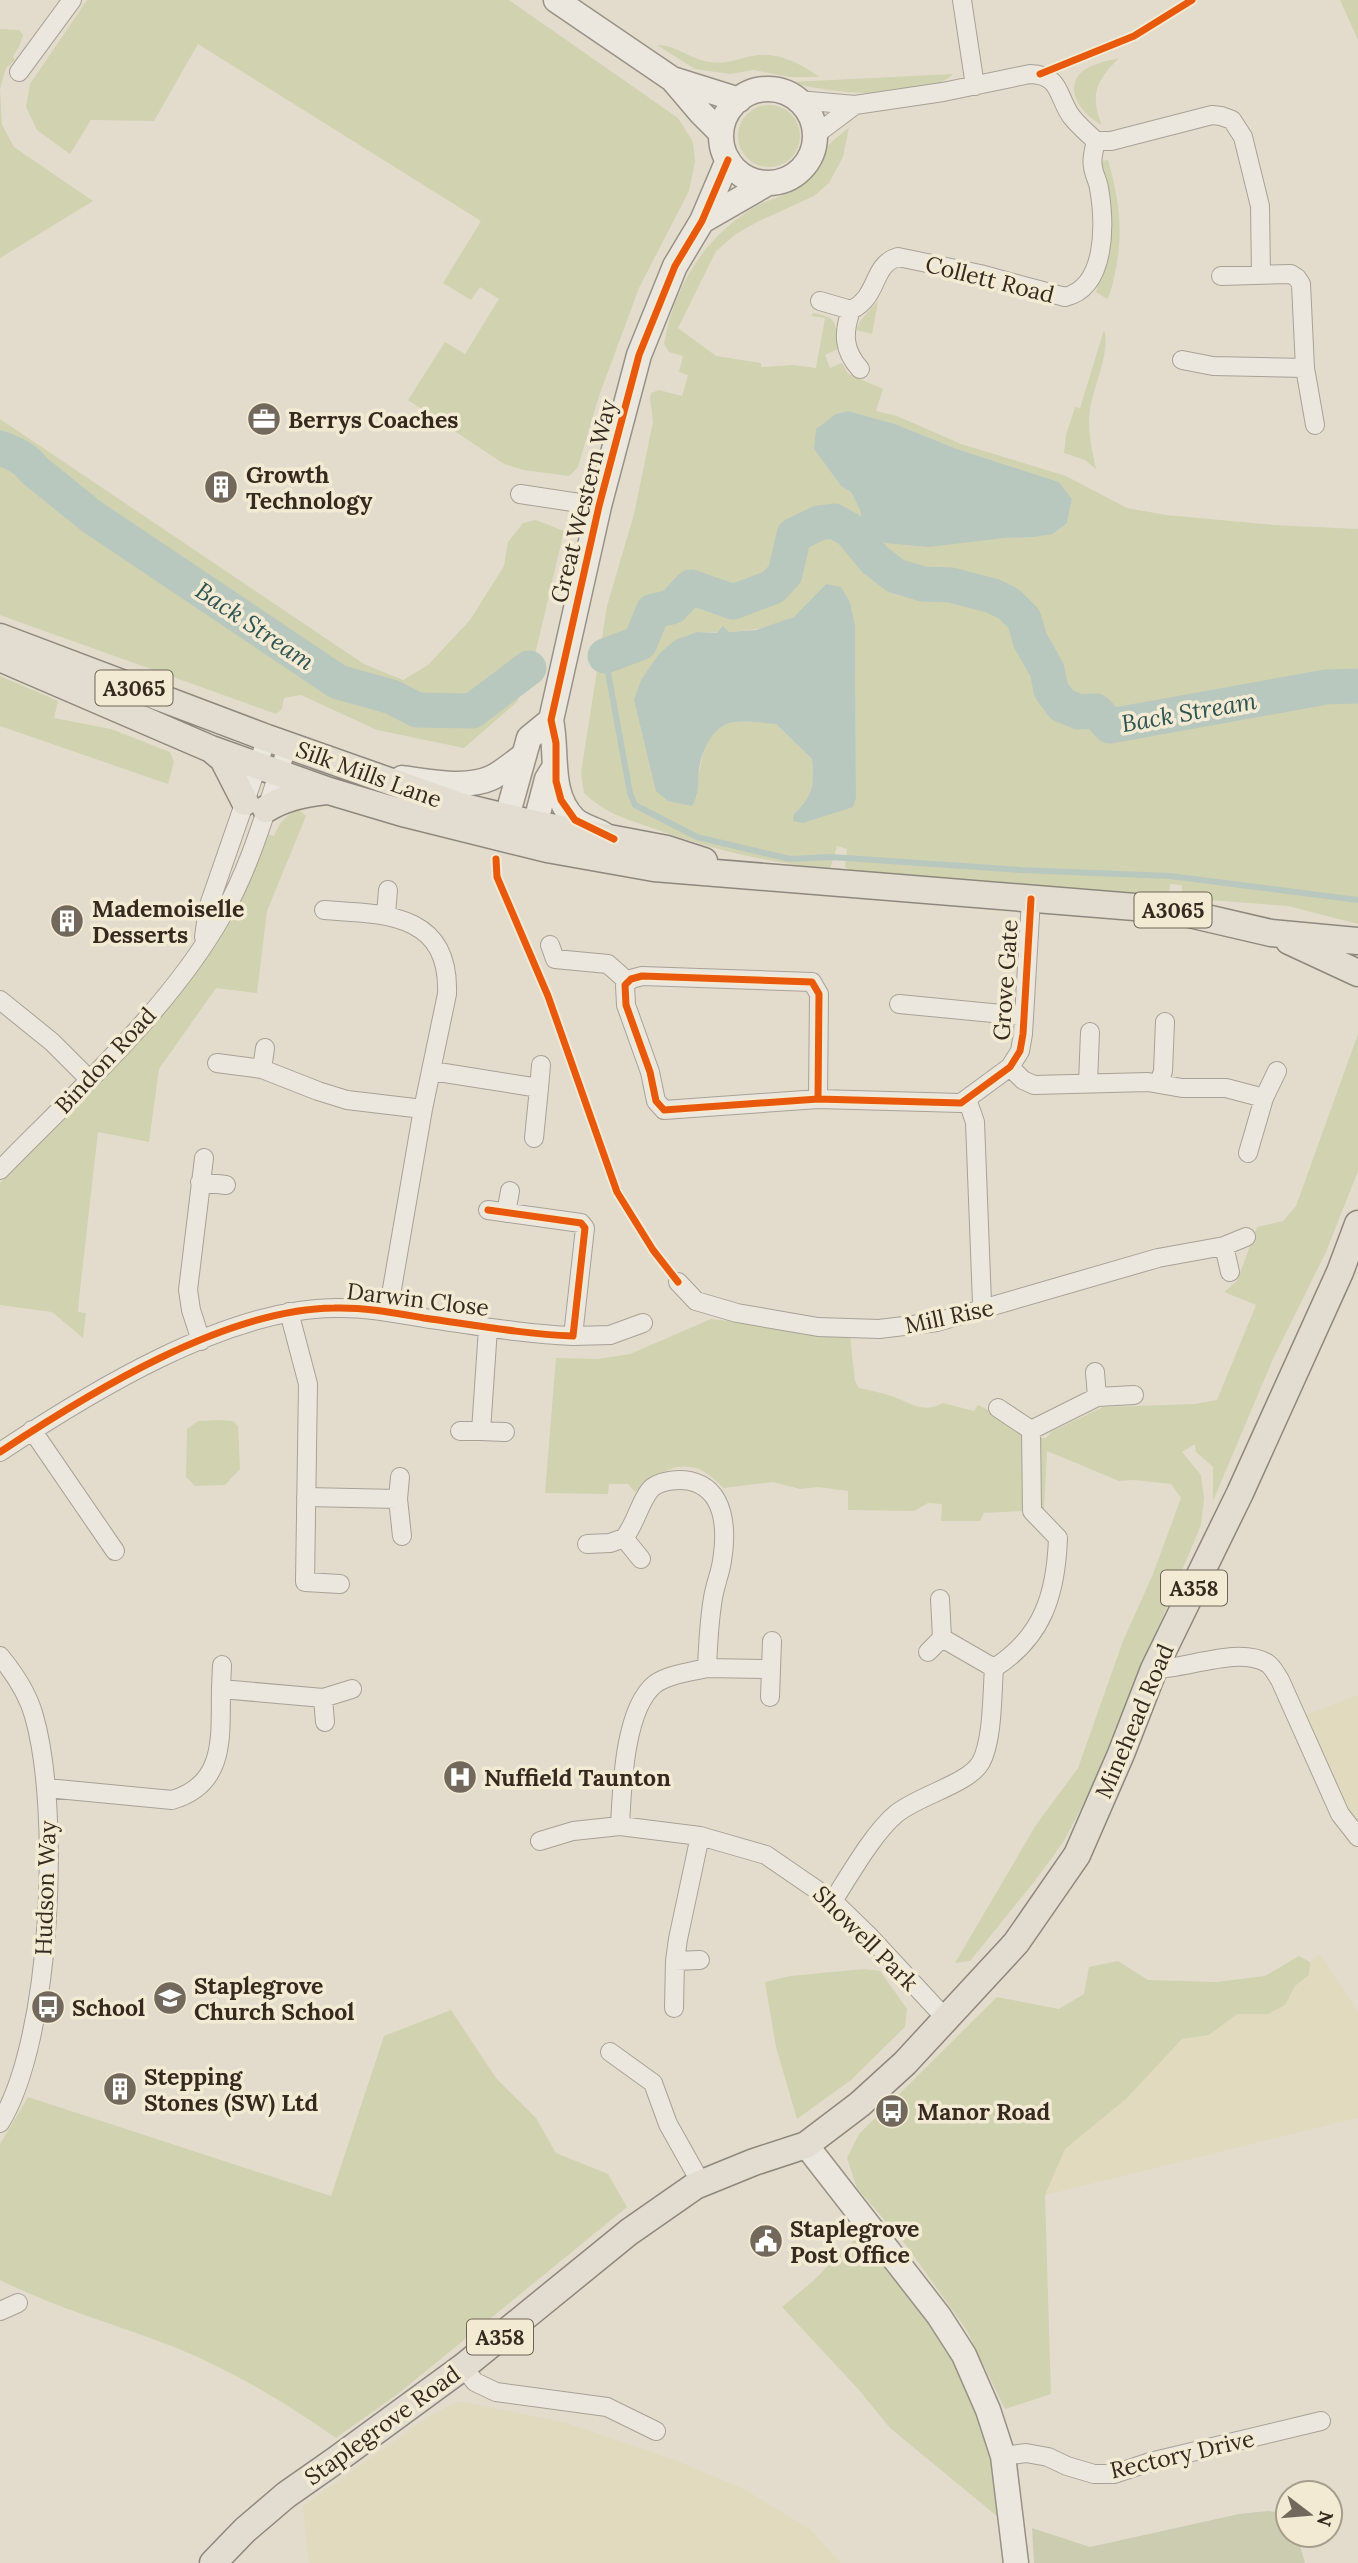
<svg xmlns="http://www.w3.org/2000/svg" width="1358" height="2563" font-family="Lora,serif">
  <style>
    .farmland { fill: #e1dabf }
    .green { fill: #d1d2b0; fill-rule: evenodd }
    .cemetery { fill: #ccccb0 }
    .water { fill: #b8c8be }
    .lines { fill: none; stroke-linecap: round; stroke-linejoin: round }
    .stream { stroke: #b8c8be; stroke-width: 6 }
    .river { stroke: #b8c8be; stroke-width: 35 }
    .street-casing { stroke: #a8a196; stroke-width: 20 }
    .secondary-casing { stroke: #989186; stroke-width: 27 }
    .primary-casing { stroke: #8e877d; stroke-width: 29 }
    .street { stroke: #ebe7de; stroke-width: 18 }
    .secondary { stroke: #ebe7de; stroke-width: 24 }
    .primary { stroke: #e2ddd0; stroke-width: 26 }
    .cycleway-casing { stroke: #f3ead4; stroke-width: 11 }
    .cycleway { stroke: #e8590c; stroke-width: 7 }
    .labels { text-anchor: middle; dominant-baseline: central; stroke-width: 7; stroke-linejoin: round; paint-order: stroke }
    .shield { fill: #f3ead4; stroke: #6f6455; stroke-width: 2 }
    .shield-label { font-size: 21px; font-weight: bold; fill: #362a1f }
    .street-label { font-size: 23px; fill: #362a1f; stroke: #f3ead4 }
    .poi-label { font-size: 23px; font-weight: bold; fill: #362a1f; stroke: #f3ead4; text-anchor: start }
    .water-label { font-size: 24px; font-style: italic; fill: #2f5552; stroke: #f3ead4 }
  </style>
  <rect width="100%" height="100%" fill="#e3dccd"/>
  <path class="farmland" d="M1358 1695V1826L1348 1812 1302 1716Z
    M1320 1954 1358 2012V2118L1045 2195 1065 2149 1126 2099 1182 2039 1209 2035 1237 2014H1268L1285 2005 1295 1986 1309 1975 1310 1962Z
    M459 2401 567 2423 675 2460 744 2489 810 2529 841 2563H309L303 2506 429 2416Z"/>
  <path class="green" d="M87 0H509L678 118 693 142 695 162 689 191 639 288 599 396 578 467 569 476 524 470 504 464 408 400 445 342 465 354 499 299 480 287 471 300 443 283 481 221 198 44 154 121 91 120 70 154 37 130 26 107 30 84Z
    M1340 0H1358V40Z
    M0 29 19 30 23 35 19 47 13 56 15 60 6 68 0 89 2 125 14 147 93 201 0 258Z
    M657 45C676 45 690 59 709 62 725 65 737 59 752 56 777 51 800 63 819 77H790L753 70 730 74 695 69Z
    M1119 58C1097 80 1089 94 1102 125 1086 117 1065 95 1078 76 1086 65 1107 61 1119 58Z
    M953 74C926 102 826 94 791 82Z
    M738 136a31 31 0 1 1 62 0a31 31 0 1 1-62 0Z
    M849 127 843 157 829 183 814 196 759 221 736 234 716 251 678 328 716 356 761 363V367L793 365 816 368 825 318 812 316 813 313C839 317 836 325 838 349L825 355 830 368 842 363 848 374 883 389 876 411 897 416 961 444 1066 476 1127 508 1166 515 1274 525 1358 529V924L1288 906 1182 898V885L1170 884 1169 895 852 872 845 867 847 849 837 846 830 869C769 863 713 850 655 829 627 819 606 814 584 793L581 773 607 606 634 514 653 422 650 398 651 393 659 390 682 396 688 375 679 372 683 356 669 352 664 344C674 287 703 239 753 208 768 199 787 196 802 185 814 176 819 157 829 145 834 139 843 133 849 127ZM848 411 895 424 957 449 1059 482 1072 499 1067 523 1053 534 1003 538 863 526 860 510 851 492 841 486 814 449 836 414ZM826 584 850 602 855 625 856 798 794 814C814 795 814 785 812 759L776 724C761 723 739 718 725 725 699 738 699 776 696 800L697 632C723 634 773 631 795 616 807 608 816 594 826 584Z
    M1108 160C1119 198 1124 233 1115 273 1113 281 1112 291 1107 299L1096 292 1103 264 1101 167 1102 161Z
    M878 301 872 334 856 330 860 321Z
    M1104 330C1111 351 1093 387 1090 410 1087 430 1092 449 1096 469L1085 460 1064 453 1066 435 1075 407 1080 408Z
    M0 419 364 664 403 680 428 665 470 620 504 566 508 542 523 523 536 520 564 531 535 655 517 702 464 748 377 730 301 695 284 698 282 709 276 714 0 615Z
    M0 676 58 701 54 718 111 729 170 752 174 762 168 784 0 726Z
    M299 810 306 816 267 911 257 993 216 988 159 1069 149 1142 98 1132 79 1299 78 1312 86 1313 83 1338 52 1312 0 1305V1183L148 1031 263 833 274 836C279 823 286 814 299 810Z
    M1358 1034V1171L1326 1252 1273 1359 1213 1501V1467L1196 1452 1195 1444 1182 1452 1201 1475 1204 1498 1201 1525 1089 1793 1064 1841 1034 1882 970 1961 955 1963 1036 1825 1078 1768 1123 1641 1153 1574 1181 1498 1171 1484 1134 1480 1119 1481 1047 1451 1044 1510 984 1513 980 1521H941L942 1504 928 1503 914 1511 848 1510V1491L818 1487 800 1489 773 1482 724 1488C717 1482 709 1474 701 1470 674 1459 655 1477 635 1492L628 1484H609L608 1494 545 1493 556 1358 598 1359 630 1354 711 1319 850 1335 855 1381 859 1388C869 1390 879 1392 888 1395 910 1401 920 1415 943 1403L974 1411 978 1405 1009 1420 1025 1438H1046L1051 1432 1103 1407 1194 1404 1217 1400 1256 1305 1224 1292 1237 1281 1257 1227 1283 1221 1296 1206Z
    M218 1420 233 1421 238 1426 240 1469 225 1485 195 1486 186 1477 187 1429 198 1421Z
    M1299 1956 1310 1962 1309 1975 1295 1986 1285 2005 1268 2014H1237L1209 2035 1182 2039 1126 2099 1065 2149 1045 2195 1051 2394 1005 2409 966 2329 906 2245 857 2188 847 2158 859 2134 997 1997 1059 2009 1084 1994 1089 1967 1118 1961 1148 1980 1216 1982 1265 1976Z
    M864 1969 880 1971 907 2009 905 2027 851 2080 797 2119 776 2047 765 1982 790 1976Z
    M451 2010 496 2078 536 2118 556 2153 608 2174 627 2207 399 2393 336 2438C287 2404 235 2372 179 2349 119 2325 58 2309 0 2280V2144L28 2097 331 2196 384 2036Z
    M861 2233 954 2351 991 2445 998 2517 890 2428 859 2390 782 2307 813 2281Z"/>
  <path class="cemetery" d="M1268 2511 1288 2513V2535H1297L1305 2563H1034L1032 2528 1090 2547 1239 2514Z"/>
  <path class="water" d="M848 411 895 424 957 449 1059 482 1072 499 1067 523 1053 534 1033 537 1003 538 929 547 885 543 868 533 863 526 860 510 851 492 841 486 814 449 816 429 836 414Z
    M826 584 841 587 850 602 855 625 856 798 853 807 803 823 793 821 794 814C814 795 814 785 812 759L776 724C761 723 741 719 727 724 711 730 701 754 699 769 698 782 699 796 692 806L668 801 656 791 634 700 641 680 659 654 675 640 697 632 717 633 723 626 729 632 756 630 794 617Z"/>
  <g class="lines">
    <path class="stream" d="M853 536 872 528
      M605 656 630 793 635 805 697 837 790 859 831 857 1021 870 1170 876 1358 900"/>
    <path class="river" d="M0 448C13 453 26 458 34 470L91 516 338 682 392 697 417 710 472 711 529 668
      M605 656 640 643 653 611 672 607 691 587 733 602 773 587 785 574 794 535 819 523 834 521 850 530 875 560 896 576 923 584 951 585 993 596 1009 604 1024 619 1030 640 1047 670 1051 690 1062 705 1079 712 1096 711 1110 726 1326 687 1358 686"/>
    <g class="street-casing">
      <path id="street" d="M962 0 975 86
        M19 72 72 0
        M798 100 855 105 943 92 1030 74C1061 75 1057 96 1071 116 1078 125 1087 133 1096 141H1111L1212 115 1221 116 1232 120 1243 137 1260 206 1261 275
        M815 135 855 105
        M1221 276 1291 274 1297 278 1301 284 1305 368 1315 425
        M820 301 851 310C880 296 871 265 898 257L980 274 1065 297C1107 287 1105 223 1099 188 1098 181 1094 175 1093 167 1091 159 1094 149 1096 141
        M851 310C843 333 843 350 860 369
        M1182 360 1213 366 1305 368
        M520 494 599 506
        M324 910C385 914 450 913 447 994L423 1109 388 1312
        M386 914 388 890
        M204 937 208 908 267 738
        M550 945 555 959 608 964 628 982
        M0 1000 52 1042 89 1079
        M899 1004 1024 1016
        M217 1063 262 1069 318 1091 347 1100 423 1109
        M1010 1067 1023 1080 1034 1085 1148 1082 1182 1088H1226L1264 1098 1248 1153
        M262 1069 265 1048
        M432 1071 539 1088 534 1138
        M1088 1083 1090 1032
        M1159 1083 1163 1071 1165 1022
        M539 1088 541 1065
        M1264 1098 1277 1071
        M818 1099 819 994 812 982 642 976 631 979 625 985 626 1005 650 1072 656 1101 664 1110 818 1099 961 1103 1010 1067 1020 1051 1023 1034 1031 899
        M967 1099 975 1122 982 1303 979 1310
        M0 1170C76 1092 170 1009 223 914 253 862 268 801 288 745
        M200 1182 226 1185
        M506 1213 510 1191
        M1224 1246 1230 1272
        M678 1282 696 1301 737 1313 818 1327 879 1329 937 1322 1158 1258 1224 1246 1246 1237
        M289 1312 308 1384 305 1582 340 1584
        M488 1328 481 1431 505 1432
        M573 1336 610 1335 643 1323
        M201 1341 191 1310 188 1290 204 1158
        M1095 1372 1097 1397
        M998 1408 1031 1430
        M32 1430 115 1551
        M460 1431H481
        M0 1452C89 1393 225 1309 334 1308 364 1307 395 1313 424 1318 474 1325 523 1334 573 1336L585 1228 581 1223 488 1210
        M400 1477 398 1499 402 1536
        M306 1497 398 1499
        M587 1544 610 1543 624 1538
        M940 1599 942 1638 994 1668
        M928 1652 942 1638
        M0 1656C14 1673 28 1694 34 1716 61 1810 52 2039 0 2123
        M222 1665 221 1689 323 1698 352 1689
        M707 1668 771 1669
        M1154 1669C1187 1669 1238 1646 1267 1663 1273 1667 1276 1674 1280 1680L1340 1814 1358 1837
        M770 1697 772 1641
        M323 1698 325 1722
        M47 1788 172 1800C227 1784 220 1735 221 1689
        M620 1826C622 1788 624 1709 655 1684 669 1674 691 1672 707 1668 708 1644 709 1621 713 1598 715 1585 720 1574 722 1561 727 1531 726 1489 690 1481 679 1479 663 1480 653 1487 641 1497 636 1524 624 1538L641 1559
        M540 1841 573 1831 620 1826 700 1836 766 1855 833 1901 871 1938 947 2020
        M833 1901C849 1876 874 1832 896 1814 919 1795 969 1784 981 1762 993 1740 992 1693 994 1668 1043 1637 1056 1594 1058 1538L1032 1511 1031 1430 1097 1397 1134 1395
        M675 1961 700 1960
        M674 2008 675 1961 678 1939 700 1836
        M610 2052 653 2083 668 2124 701 2183
        M0 2311 18 2303
        M463 2367 475 2382 496 2392 607 2407 656 2431
        M1003 2456 1026 2453 1048 2457 1067 2466 1094 2474H1114L1150 2462 1321 2421"/>
    </g>
    <g class="secondary-casing">
      <path id="secondary" d="M556 0 672 79 739 100
        M672 79 701 113 721 133
        M721 136a47 47 0 1 1 94 0a47 47 0 1 1-94 0Z
        M702 221 768 183
        M402 778C427 782 467 789 491 778 502 773 513 763 523 756
        M603 834C594 829 581 826 574 819 548 793 558 753 551 720L599 506 639 355 675 266 702 221 728 160
        M501 838 529 738 551 720
        M530 844 547 779 555 766
        M806 2145 939 2316 964 2355 988 2410 1003 2456 1016 2563"/>
    </g>
    <g class="primary-casing">
      <path id="primary" d="M0 637 267 738 460 806 535 824 667 849 704 861
        M0 658 211 749 329 791 406 814 547 849 654 868 1172 910 1271 933 1358 941
        M211 749 223 759 245 802
        M266 809C285 797 305 793 327 791
        M1289 941 1358 973
        M213 2563 245 2530 286 2495 336 2460 463 2367 629 2232 695 2186 754 2162 806 2145 860 2104 905 2063 1016 1943 1077 1855 1121 1754 1154 1669 1240 1493 1340 1272 1358 1224"/>
    </g>
    <use href="#street" class="street"/>
    <use href="#secondary" class="secondary"/>
    <use href="#primary" class="primary"/>
    <g class="cycleway-casing">
      <path id="cycleway" d="M1040 74 1134 36 1192 0
        M614 839 575 820 561 800 556 781V743L551 720 599 506 639 355 675 266 702 221 728 160
        M496 859 497 877 548 996 617 1192 653 1250 678 1282
        M818 1099 819 994 812 982 642 976 631 979 625 985 626 1005 650 1072 656 1101 664 1110 818 1099 961 1103 1010 1067 1020 1051 1023 1034 1031 899
        M0 1452C89 1393 225 1309 334 1308 364 1307 395 1313 424 1318 474 1325 523 1334 573 1336L585 1228 581 1223 488 1210"/>
    </g>
    <use href="#cycleway" class="cycleway"/>
  </g>
  <defs>
    <g id="office-disc" transform="scale(1.75)"><circle r="9.5" fill="#73685c" stroke="#f3ead4"/><path d="M-6-3h4V-5.5h4V-3h4V5H-6ZM-1-4.5V-3h2v-1.5ZM-6 0V1H6V0Z" fill="#fff"/></g>
    <g id="building-disc" transform="scale(1.75)"><circle r="9.5" fill="#73685c" stroke="#f3ead4"/><path d="M-4-6H4V6H1V3H-1V6H-4ZM-2.5-4.3h1.7v1.8h-1.7ZM.8-4.3h1.7v1.8H.8ZM-2.5-1h1.7V.8h-1.7ZM.8-1h1.7V.8H.8Z" fill="#fff"/></g>
    <g id="hospital-disc" transform="scale(1.75)"><circle r="9.5" fill="#73685c" stroke="#f3ead4"/><path d="M-5-5h3v3.5h4V-5h3V5h-3V1.5h-4V5h-3Z" fill="#fff"/></g>
    <g id="school-disc" transform="scale(1.75)"><circle r="9.5" fill="#73685c" stroke="#f3ead4"/><path d="M0-5L7-2L0 1L-7-2ZM-4 1L0 2.5L4 1V4Q0 6-4 4Z" fill="#fff"/></g>
    <g id="bus-disc" transform="scale(1.75)"><circle r="9.5" fill="#73685c" stroke="#f3ead4"/><path d="M-5-6H5V4H4V6H2V4H-2V6H-4V4H-5ZM-3.5-4V0h7V-4ZM-3.5 1.2v1.5H-2V1.2ZM2 1.2v1.5H3.5V1.2Z" fill="#fff"/></g>
    <g id="civic-disc" transform="scale(1.75)"><circle r="9.5" fill="#73685c" stroke="#f3ead4"/><path d="M-.6-6.5H3V-4.5H.6V-3L4-1V1h2V6H-6V1h2V-1L-.6-3ZM-1.2 2.5V6h2.4V2.5Z" fill="#fff"/></g>
  </defs>
  <g fill-rule="evenodd">
    <use href="#office-disc" x="264" y="419"/>
    <use href="#building-disc" x="221" y="487"/>
    <use href="#building-disc" x="67" y="921"/>
    <use href="#hospital-disc" x="460" y="1777"/>
    <use href="#school-disc" x="170" y="1998"/>
    <use href="#bus-disc" x="48" y="2007"/>
    <use href="#building-disc" x="120" y="2089"/>
    <use href="#bus-disc" x="892" y="2111"/>
    <use href="#civic-disc" x="766" y="2241"/>
  </g>
  <g class="labels">
    <g class="shield">
      <rect x="95.5" y="670.5" width="77" height="35" rx="5"/>
      <rect x="1134.5" y="892.5" width="77" height="35" rx="5"/>
      <rect x="1161" y="1570.5" width="66" height="35" rx="5"/>
      <rect x="467" y="2319.5" width="66" height="35" rx="5"/>
    </g>
    <g class="shield-label">
      <text x="134" y="688">A3065</text>
      <text x="1173" y="910">A3065</text>
      <text x="1194" y="1588">A358</text>
      <text x="500" y="2337">A358</text>
    </g>
    <g class="street-label">
      <text transform="translate(990 279) rotate(14)">Collett Road</text>
      <text transform="translate(583 501) rotate(-76)">Great Western Way</text>
      <text transform="translate(369 774) rotate(20)">Silk Mills Lane</text>
      <text transform="translate(1005 980) rotate(-86)">Grove Gate</text>
      <text transform="translate(105 1060) rotate(-47)">Bindon Road</text>
      <text transform="translate(418 1299) rotate(7)">Darwin Close</text>
      <text transform="translate(949 1316) rotate(-12)">Mill Rise</text>
      <text transform="translate(1134 1721) rotate(-67)">Minehead Road</text>
      <text transform="translate(45 1888) rotate(-88)">Hudson Way</text>
      <text transform="translate(866 1938) rotate(45)">Showell Park</text>
      <text transform="translate(382 2425) rotate(-36)">Staplegrove Road</text>
      <text transform="translate(1182 2454) rotate(-13)">Rectory Drive</text>
    </g>
    <g class="poi-label">
      <text x="288" y="419">Berrys Coaches</text>
      <text x="246" y="474">Growth<tspan x="246" dy="26">Technology</tspan></text>
      <text x="92" y="908">Mademoiselle<tspan x="92" dy="26">Desserts</tspan></text>
      <text x="484" y="1777">Nuffield Taunton</text>
      <text x="194" y="1985">Staplegrove<tspan x="194" dy="26">Church School</tspan></text>
      <text x="72" y="2007">School</text>
      <text x="144" y="2076">Stepping<tspan x="144" dy="26">Stones (SW) Ltd</tspan></text>
      <text x="917" y="2111">Manor Road</text>
      <text x="790" y="2228">Staplegrove<tspan x="790" dy="26">Post Office</tspan></text>
    </g>
    <g class="water-label">
      <text transform="translate(255 626) rotate(34)">Back Stream</text>
      <text transform="translate(1189 712) rotate(-10)">Back Stream</text>
    </g>
  </g>
  <g transform="translate(1309 2514) rotate(106)"><circle r="33" fill="#f3ead4" stroke="#a79d8c" stroke-width="2"/>
  <path d="M0-5L12 26L0 18L-12 26Z" fill="#73685c"/>
  <text y="-10" font-size="19" font-weight="bold" text-anchor="middle" fill="#362a1f">N</text>
  </g>
</svg>
